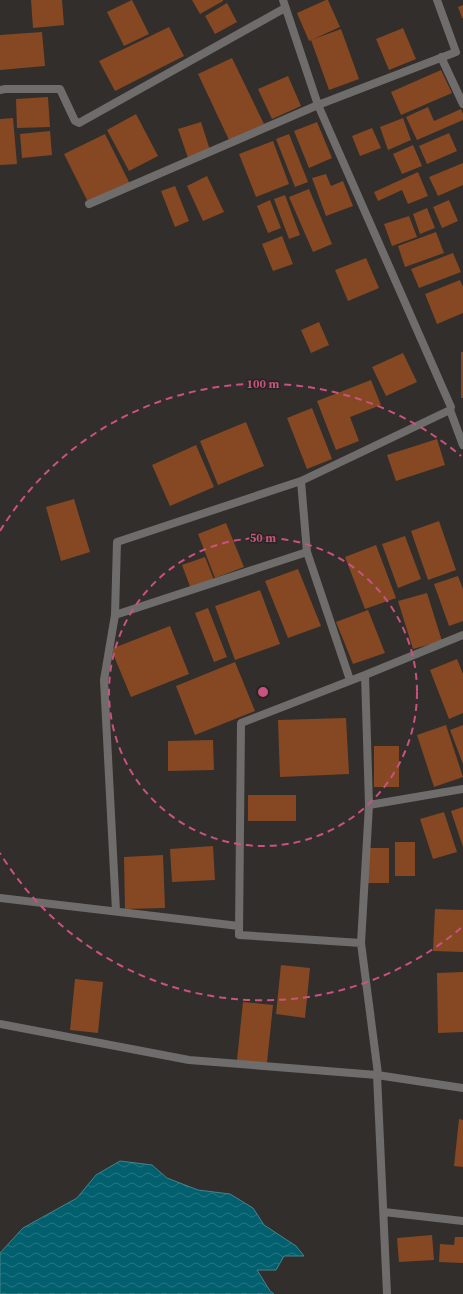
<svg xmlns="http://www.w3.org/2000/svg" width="463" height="1294" font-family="'Source Serif 4',serif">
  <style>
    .water { fill: url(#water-waves); stroke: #43848e }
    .building { fill: #854822 }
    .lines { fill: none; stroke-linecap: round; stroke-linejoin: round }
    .minor { stroke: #6f6d6c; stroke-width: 8 }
    .ring { fill: none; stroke: #ca5280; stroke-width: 2; stroke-dasharray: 7 5 }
    .centre { fill: #ca5280; stroke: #282421; stroke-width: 2 }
    .ring-label { font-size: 12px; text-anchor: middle; font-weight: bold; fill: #ca5280; stroke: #282421; stroke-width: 3; stroke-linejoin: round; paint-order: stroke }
  </style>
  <defs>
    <pattern id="water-waves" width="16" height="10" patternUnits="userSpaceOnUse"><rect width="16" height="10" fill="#025f6e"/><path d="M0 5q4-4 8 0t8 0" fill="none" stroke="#267582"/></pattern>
  </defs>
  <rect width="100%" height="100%" fill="#322e2b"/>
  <path class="water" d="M120 1161 152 1165 167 1178 198 1190 230 1194 253 1208 264 1225 296 1246 304 1256H284L276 1270H257L270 1291 274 1294H0V1253L23 1228 77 1198 96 1175Z"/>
  <path class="building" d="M31 0H62L64 25 33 28Z
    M132 0 149 34 124 46 107 12Z
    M192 0H223V1L200 14Z
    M326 0H328L340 27 309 41 297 13Z
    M227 3 237 22 215 34 205 16Z
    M463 5V18H462L458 7Z
    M169 27 184 56 115 91 99 61Z
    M403 28 416 59 389 70 376 39Z
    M341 29 359 79 329 90 311 40Z
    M42 32 45 66 0 70V35Z
    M232 58 264 124 229 140 198 74Z
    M441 70 452 93 401 115 391 92Z
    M288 76 301 106 272 119 258 89Z
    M48 97 50 127 17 128 16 99Z
    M428 107 434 121 461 109 463 114V120L417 140 406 117Z
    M136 114 158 156 129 171 107 130Z
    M13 118 17 164 0 165V119Z
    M403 118 411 140 388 150 380 127Z
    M201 122 210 150 188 158 178 129Z
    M317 122 332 158 309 168 294 131Z
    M372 128 381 148 360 156 352 136Z
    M50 131 52 155 22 158 20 134Z
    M449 133 457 151 427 164 419 146Z
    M105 134 130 184 89 204 64 154Z
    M289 134 308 182 295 187 276 139Z
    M273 141 289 184 256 197 239 154Z
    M413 145 422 166 402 174 393 154Z
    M463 163V185L438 196 429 177Z
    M418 172 428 196 408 204 402 190 378 201 374 192Z
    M326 174 331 186 343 181 353 206 326 216 312 178Z
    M207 176 224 212 203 221 187 186Z
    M175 186 189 221 175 227 161 191Z
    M309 189 332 244 313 252 289 197Z
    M285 195 300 235 289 239 274 199Z
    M270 200 281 228 268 233 257 206Z
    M449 200 458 221 442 228 433 207Z
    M427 208 435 228 420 234 413 214Z
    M409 216 417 237 392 246 384 224Z
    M436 232 444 253 405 267 398 246Z
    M282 236 293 264 273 271 262 244Z
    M453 253 461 272 419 288 411 269Z
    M366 258 379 288 348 301 335 270Z
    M460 280 463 287V313L437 324 425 294Z
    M319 322 329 345 311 353 301 330Z
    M461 352H463V398H461Z
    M403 353 417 382 386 396 372 367Z
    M371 380 381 405 350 417 359 441 336 450 317 401Z
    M312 408 332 459 307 469 287 418Z
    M246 422 264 466 218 485 200 441Z
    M437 439 445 465 396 481 387 455Z
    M196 445 214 487 170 506 152 465Z
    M74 499 90 552 61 561 46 507Z
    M439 521 456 570 428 580 411 531Z
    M226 523 244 567 215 578 198 534Z
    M405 536 421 579 398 588 382 544Z
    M376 545 396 598 365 609 345 557Z
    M205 557 214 580 191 589 182 565Z
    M298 569 321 626 288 638 265 581Z
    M458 576 463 589V621L449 626 434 584Z
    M260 590 280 644 235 660 215 606Z
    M427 593 442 641 413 649 398 601Z
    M208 608 227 657 214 662 195 613Z
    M368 610 385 653 353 664 336 622Z
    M170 626 189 674 131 697 111 649Z
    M457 659 463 674V713L449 719 430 670Z
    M235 662 255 711 195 735 176 686Z
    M346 718 349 774 280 777 278 720Z
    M446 725 463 777 434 787 417 735Z
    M463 725V764L450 730Z
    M213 740 214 770 168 771V741Z
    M374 746H399V787H374Z
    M248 795H296V821H248Z
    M463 807V847L451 811Z
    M444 812 457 852 433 859 420 819Z
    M395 842H415V876H395Z
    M213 846 215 880 172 882 170 849Z
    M368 848H389V883H368Z
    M163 855 165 908 125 909 124 857Z
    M435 909 463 910V952L433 951Z
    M281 965 310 968 305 1018 276 1014Z
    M463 972V1032L438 1033 437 973Z
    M75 979 103 982 98 1033 70 1030Z
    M243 1002 273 1005 267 1063 237 1060Z
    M459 1119 463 1120V1167L454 1166Z
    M432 1235 434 1260 399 1262 397 1238Z
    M455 1237H463V1263L439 1262 440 1244 454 1245Z"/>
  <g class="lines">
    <path class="minor" d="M283 0 318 105 451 407 450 410
      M441 57 463 104
      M0 90 5 89H60L75 121 79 123 285 8
      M89 204 318 105 456 52 437 0
      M301 481 450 410 463 445
      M115 615 307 552
      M365 675 463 635
      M369 805 463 789
      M0 898 239 926
      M116 911 104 680 115 615 117 542 301 481 307 552 350 680
      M361 943 239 935 241 723 365 675 369 805 361 943 378 1074 377 1075 387 1294
      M0 1024 189 1060 377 1075 463 1088
      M384 1212 463 1221"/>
  </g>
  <g class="ring">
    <circle cx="263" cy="692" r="154"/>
    <path d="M461 928A308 308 0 0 1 0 853M0 531A308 308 0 0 1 461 456"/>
  </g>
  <circle cx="263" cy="692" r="6" class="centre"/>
  <g class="ring-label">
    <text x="263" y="388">100 m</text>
    <text x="263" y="542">50 m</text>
  </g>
</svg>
